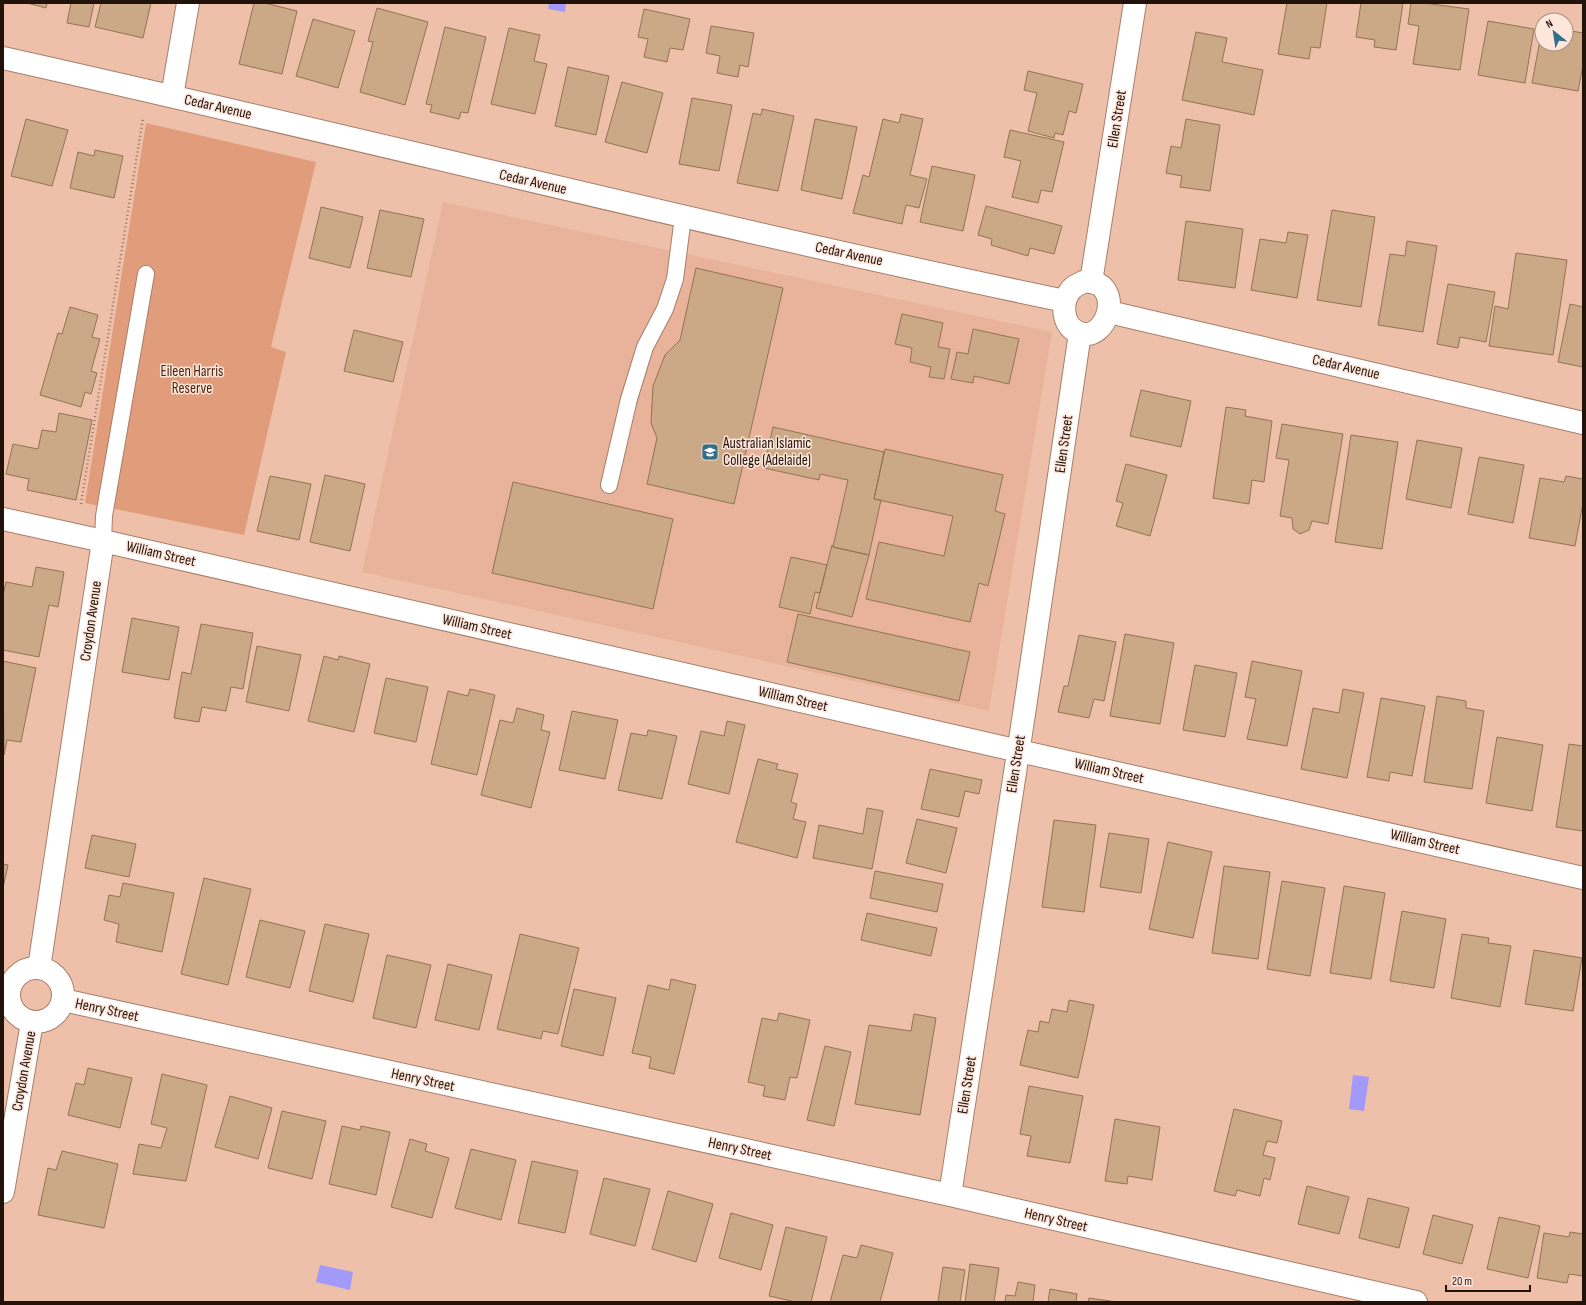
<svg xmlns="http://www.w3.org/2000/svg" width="1586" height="1305" font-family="'Sofia Sans Condensed',sans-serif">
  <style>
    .built { fill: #e8b39a }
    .green { fill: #e19d7b }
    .water { fill: #a299f9 }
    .building { fill: #cba987; stroke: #927352 }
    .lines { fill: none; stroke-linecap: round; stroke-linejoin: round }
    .lane-casing { stroke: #a87e69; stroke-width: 18 }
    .street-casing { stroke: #a87e69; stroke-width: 24 }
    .path { stroke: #947464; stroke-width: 2.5; stroke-dasharray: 1 3; stroke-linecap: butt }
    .lane { stroke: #fff; stroke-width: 16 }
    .street { stroke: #fff; stroke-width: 22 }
    .labels { text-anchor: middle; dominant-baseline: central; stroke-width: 3; stroke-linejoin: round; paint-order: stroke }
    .street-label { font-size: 15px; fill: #21120a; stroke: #fee6db }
    .park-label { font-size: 15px; fill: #4b240f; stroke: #fee6db }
    .poi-label { font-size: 15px; fill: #21120a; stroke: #fee6db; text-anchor: start }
  </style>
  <rect width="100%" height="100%" fill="#eec0aa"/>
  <path class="built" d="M443 202 1052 332 989 711 362 572Z"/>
  <path class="green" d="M146 123 316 162 271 347 286 352 244 535 85 503Z"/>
  <path class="water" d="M549 3H566L565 12 548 9Z
    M1353 1075 1369 1077 1364 1111 1349 1109Z
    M320 1265 353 1272 350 1290 316 1282Z"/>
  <path class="building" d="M27 3H47L46 8Z
    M71 3H94L89 27 67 23Z
    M101 3H151L143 38 95 27Z
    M254 3H265L297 11 282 74 239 64Z
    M1287 3H1327L1320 48 1311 47 1309 59 1278 54Z
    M1361 3H1403L1396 50 1374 47 1375 40 1356 37Z
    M1411 3H1424L1469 9 1460 70 1413 64 1419 26 1408 24Z
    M377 8 428 22 405 105 360 92 373 42 368 41Z
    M644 9 690 19 683 50 670 48 667 62 644 57 648 39 638 37Z
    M313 19 355 31 338 88 296 76Z
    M1488 21 1534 29 1525 83 1478 75Z
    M711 26 754 33 748 67 740 65 738 77 717 73 720 56 706 53Z
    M445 27 486 37 468 113 461 112 459 119 430 112 432 105 426 104Z
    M509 28 540 35 534 61 547 64 535 114 491 104Z
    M1542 29V44H1566V30L1583 33V65L1578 91 1532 83Z
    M1196 32 1227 38 1222 62 1263 70 1254 115 1182 100Z
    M568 67 609 76 596 135 555 126Z
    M1028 71 1083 84 1076 113 1069 111 1063 135 1055 133 1054 138 1028 131 1037 93 1024 90Z
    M622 82 663 93 647 153 605 142Z
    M692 98 732 105 719 171 679 164Z
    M762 109 794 116 778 191 737 183 753 113 761 115Z
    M901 114 923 119 910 175 927 179 919 208 906 205 902 224 853 213 863 175 869 177 883 119 899 123Z
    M26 119 68 130 52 186 11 176Z
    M815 119 857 127 842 199 801 190Z
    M1186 119 1220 125 1210 191 1180 187 1182 176 1166 173 1171 146 1181 148Z
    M1010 130 1064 142 1052 192 1041 190 1038 203 1012 197 1021 161 1004 157Z
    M95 150 123 156 114 198 70 188 78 152 94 156Z
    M932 166 975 175 963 231 920 222Z
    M986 206 1062 226 1054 254 1030 248 1028 256 991 245 992 239 978 235Z
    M321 207 363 217 350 268 309 258Z
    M380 210 424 219 411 277 367 268Z
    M1332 210 1375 217 1361 307 1317 300Z
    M1186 221 1243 229 1235 288 1178 280Z
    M1288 232 1308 235 1297 298 1251 290 1260 239 1286 243Z
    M1407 241 1437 246 1423 332 1378 325 1390 254 1405 256Z
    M1516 253 1567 260 1553 355 1489 346 1495 306 1508 309Z
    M696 268 783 288 734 504 647 484 657 438 651 423 653 386 665 355 680 340Z
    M1448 284 1495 292 1486 342 1460 337 1458 348 1437 344Z
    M1570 304 1583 307V367L1558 362Z
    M70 307 98 315 92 337 100 339 91 371 97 373 91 394 85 392 81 407 40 395 58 333 62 334Z
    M902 314 943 323 938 347 950 349 944 379 929 377 931 367 910 362 912 348 895 344Z
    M973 329 1019 339 1009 384 974 376 973 383 951 379 957 352 968 354Z
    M354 330 403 342 393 382 344 371Z
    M1141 390 1191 401 1181 447 1130 436Z
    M1226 407 1246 410 1245 416 1272 421 1264 482 1252 480 1249 504 1213 498Z
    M59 413 92 420 76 500 27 490 29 479 6 474 13 444 38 449 42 430 56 432Z
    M1282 424 1343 434 1328 524 1312 521 1309 530 1300 534 1293 529 1292 518 1280 516 1289 460 1276 458Z
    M773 427 884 452 874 499 881 500 869 555 833 547 848 480 820 474 819 480 764 468Z
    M1351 435 1398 442 1382 549 1335 542Z
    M1417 440 1462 448 1451 508 1406 499Z
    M885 449 1003 475 995 511 1005 514 988 586 979 583 970 622 866 599 879 542 944 556 953 516 874 499Z
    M1479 457 1524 465 1513 523 1468 514Z
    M1126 464 1167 475 1150 536 1116 526 1123 503 1116 501Z
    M325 475 365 484 350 551 310 542Z
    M270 476 311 484 299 540 257 531Z
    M1566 476 1583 479V503L1575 546 1529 538 1540 478 1564 482Z
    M513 482 673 519 653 609 492 573Z
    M832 545 833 547 869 555 852 617 816 608Z
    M791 557 827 565 820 593 815 592 810 614 779 607Z
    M36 567 64 572 58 607 49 605 39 657 3 650V595L6 582 32 587Z
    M798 614 970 652 959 701 787 662Z
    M132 618 179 627 169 680 122 672Z
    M201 624 253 633 243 689 231 687 226 711 202 707 199 722 174 718 182 672 191 674Z
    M1125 634 1174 643 1160 724 1110 716Z
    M1079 635 1116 642 1104 701 1094 699 1089 718 1058 712 1064 686H1068Z
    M257 646 301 655 289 711 246 702Z
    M324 656 338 660 339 656 370 664 354 732 308 721Z
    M3 661 36 668 21 742 7 740 4 755Z
    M1252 661 1302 671 1287 746 1247 739 1256 699 1245 697Z
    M1195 665 1237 673 1225 737 1183 730Z
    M386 678 428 687 416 742 374 733Z
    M470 689 495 695 477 775 431 764 448 691 468 696Z
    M1343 689 1364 693 1347 778 1301 769 1313 708 1339 713Z
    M1437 696 1466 701V708L1484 711 1472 789 1424 782Z
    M1381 698 1425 706 1412 776 1390 772 1389 781 1367 777Z
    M517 708 544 715 541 730 550 732 531 808 481 795 500 720 513 723Z
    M572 711 618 720 605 779 559 770Z
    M727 721 745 725 729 794 688 784 701 731 724 736Z
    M648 730 677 736 662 799 618 790 631 733 647 736Z
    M1497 737 1543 745 1532 811 1486 803Z
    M1569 744 1583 746V831L1556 827Z
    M758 759 778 764 776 769 798 774 791 802 797 804 793 819 806 822 797 858 736 842Z
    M930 769 982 780 979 794 965 791 959 817 921 809Z
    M867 808 883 811 872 869 813 858 819 825 863 834Z
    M917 819 957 828 946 873 906 863Z
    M1054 820 1096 825 1084 912 1042 907Z
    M1109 833 1149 839 1141 893 1100 887Z
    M92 835 136 844 129 877 85 868Z
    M1168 842 1212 852 1193 938 1149 929Z
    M3 864 8 865 3 888Z
    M1224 866 1270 872 1258 959 1212 953Z
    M875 871 943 884 937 912 870 898Z
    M204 878 251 889 228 985 181 974Z
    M1282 881 1325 888 1310 976 1267 969Z
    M123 883 174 893 162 952 116 942 119 924 104 920 109 895 120 897Z
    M1344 886 1385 893 1371 979 1330 973Z
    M1402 911 1446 919 1434 988 1390 981Z
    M867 913 937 928 931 956 861 940Z
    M260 920 305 931 290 988 246 977Z
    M325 924 369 934 353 1002 309 991Z
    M520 934 579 948 558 1034 543 1031 541 1039 497 1029Z
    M1462 934 1489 938 1488 943 1511 946 1500 1007 1451 998Z
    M1534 950 1582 958 1573 1011 1525 1004Z
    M387 955 431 965 416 1028 373 1018Z
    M448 964 492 975 479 1030 435 1020Z
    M671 979 696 985 674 1074 649 1068 651 1057 632 1053 648 985 669 990Z
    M574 989 616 998 603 1056 561 1046Z
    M1069 1000 1094 1005 1078 1078 1020 1065 1028 1030 1038 1032 1040 1021 1049 1023 1052 1009 1067 1012Z
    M779 1013 810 1020 797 1078 790 1077 785 1100 763 1096 765 1086 748 1082 762 1018 777 1021Z
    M914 1014 936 1018 920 1115 855 1104 869 1025 911 1031Z
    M825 1046 851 1052 834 1126 807 1120Z
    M88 1068 132 1078 120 1128 68 1115 76 1083 84 1085Z
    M162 1074 207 1085 186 1181 133 1174 139 1144 161 1148 167 1128 151 1124Z
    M1029 1086 1083 1096 1070 1163 1027 1156 1031 1136 1020 1134Z
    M230 1096 272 1108 258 1159 215 1147Z
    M1234 1109 1282 1121 1277 1143 1267 1141 1263 1155 1275 1158 1270 1180 1264 1178 1260 1196 1237 1190 1235 1196 1214 1191Z
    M282 1111 326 1121 312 1179 268 1168Z
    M1115 1119 1160 1127 1152 1180 1128 1176 1127 1184 1105 1181Z
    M342 1126 360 1130 361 1126 390 1132 376 1195 329 1184Z
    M410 1139 427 1144 425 1151 449 1158 432 1218 391 1207Z
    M471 1149 516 1160 501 1220 455 1208Z
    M62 1151 118 1164 104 1228 38 1215 48 1168 56 1170Z
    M532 1161 578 1171 565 1233 518 1223Z
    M604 1178 650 1189 635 1246 590 1234Z
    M1307 1186 1349 1197 1339 1234 1298 1224Z
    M668 1191 713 1204 696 1262 652 1249Z
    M1368 1198 1409 1208 1399 1248 1359 1238Z
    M731 1213 773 1225 761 1270 719 1258Z
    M1433 1215 1473 1225 1462 1264 1423 1254Z
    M1499 1217 1540 1226 1528 1278 1487 1269Z
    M786 1227 827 1237 811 1302H796L769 1296Z
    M1570 1232 1583 1234V1276L1569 1274 1567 1283 1537 1278 1544 1233 1569 1237Z
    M861 1245 893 1253 880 1302H830L843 1255 857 1258Z
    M970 1264 999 1268 994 1302H965Z
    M943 1267 965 1270 960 1302H938Z
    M1018 1282 1035 1285 1033 1302H1005L1006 1295 1015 1296Z
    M1050 1289 1077 1294 1076 1302H1048Z
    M1089 1298 1117 1302H1088Z"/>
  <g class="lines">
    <g class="lane-casing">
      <path id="lane" d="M609 485 629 399 645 347 665 309 675 279 683 217
        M103 541 104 516 146 274"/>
    </g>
    <g class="street-casing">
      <path id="street" d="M3 58C358 137 709 227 1065 301
        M172 96 188 3
        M1083 282C1127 278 1108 347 1077 332 1062 324 1061 303 1070 291 1073 286 1078 285 1083 282Z
        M1091 282 1135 3
        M1109 312 1583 423
        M3 519 103 541 997 746 1583 878
        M39 968 103 541
        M9 995a27 27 0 1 1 54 0a27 27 0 1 1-54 0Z
        M63 1000 950 1195 1416 1302
        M3 1192 32 1022
        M950 1195 1024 714 1080 333"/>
    </g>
    <path class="path" d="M81 504 143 118"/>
    <use href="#lane" class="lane"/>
    <use href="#street" class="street"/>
  </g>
  <defs>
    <g id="school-square" transform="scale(0.9)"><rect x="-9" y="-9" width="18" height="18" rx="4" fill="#346f87" stroke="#fee6db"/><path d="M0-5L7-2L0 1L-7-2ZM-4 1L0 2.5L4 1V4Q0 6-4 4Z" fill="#fff"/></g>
  </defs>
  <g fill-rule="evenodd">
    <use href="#school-square" x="710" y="452"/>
  </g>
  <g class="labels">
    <g class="street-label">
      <text transform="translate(218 107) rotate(13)">Cedar Avenue</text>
      <text transform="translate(1117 119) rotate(-81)">Ellen Street</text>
      <text transform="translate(533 182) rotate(13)">Cedar Avenue</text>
      <text transform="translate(849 254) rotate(12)">Cedar Avenue</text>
      <text transform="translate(1346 367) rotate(13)">Cedar Avenue</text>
      <text transform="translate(1064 444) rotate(-82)">Ellen Street</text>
      <text transform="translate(161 554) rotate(13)">William Street</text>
      <text transform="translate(91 621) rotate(-82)">Croydon Avenue</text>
      <text transform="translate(477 627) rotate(13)">William Street</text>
      <text transform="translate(793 699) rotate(13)">William Street</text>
      <text transform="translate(1016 764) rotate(-81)">Ellen Street</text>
      <text transform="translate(1109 771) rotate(13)">William Street</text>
      <text transform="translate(1425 842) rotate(13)">William Street</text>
      <text transform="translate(107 1010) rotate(12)">Henry Street</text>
      <text transform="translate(24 1071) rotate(-80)">Croydon Avenue</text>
      <text transform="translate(423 1080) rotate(12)">Henry Street</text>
      <text transform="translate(967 1085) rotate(-81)">Ellen Street</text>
      <text transform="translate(740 1149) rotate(12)">Henry Street</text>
      <text transform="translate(1056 1220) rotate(13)">Henry Street</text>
    </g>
    <g class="park-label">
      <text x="192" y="371">Eileen Harris<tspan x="192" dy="17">Reserve</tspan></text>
    </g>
    <g class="poi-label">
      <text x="723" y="443">Australian Islamic<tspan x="723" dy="17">College (Adelaide)</tspan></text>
    </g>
  </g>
  <rect width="1586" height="1305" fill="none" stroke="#21120a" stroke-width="8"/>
  <g transform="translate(1554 32) rotate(330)"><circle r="19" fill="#fee6db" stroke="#a69187"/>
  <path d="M0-3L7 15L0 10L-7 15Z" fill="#346f87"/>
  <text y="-6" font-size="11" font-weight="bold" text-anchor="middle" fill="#21120a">N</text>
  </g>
  <path d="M1446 1285v6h84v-6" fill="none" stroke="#21120a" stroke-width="2"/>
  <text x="1452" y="1285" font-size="12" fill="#21120a" stroke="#fee6db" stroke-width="3" paint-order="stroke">20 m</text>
</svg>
